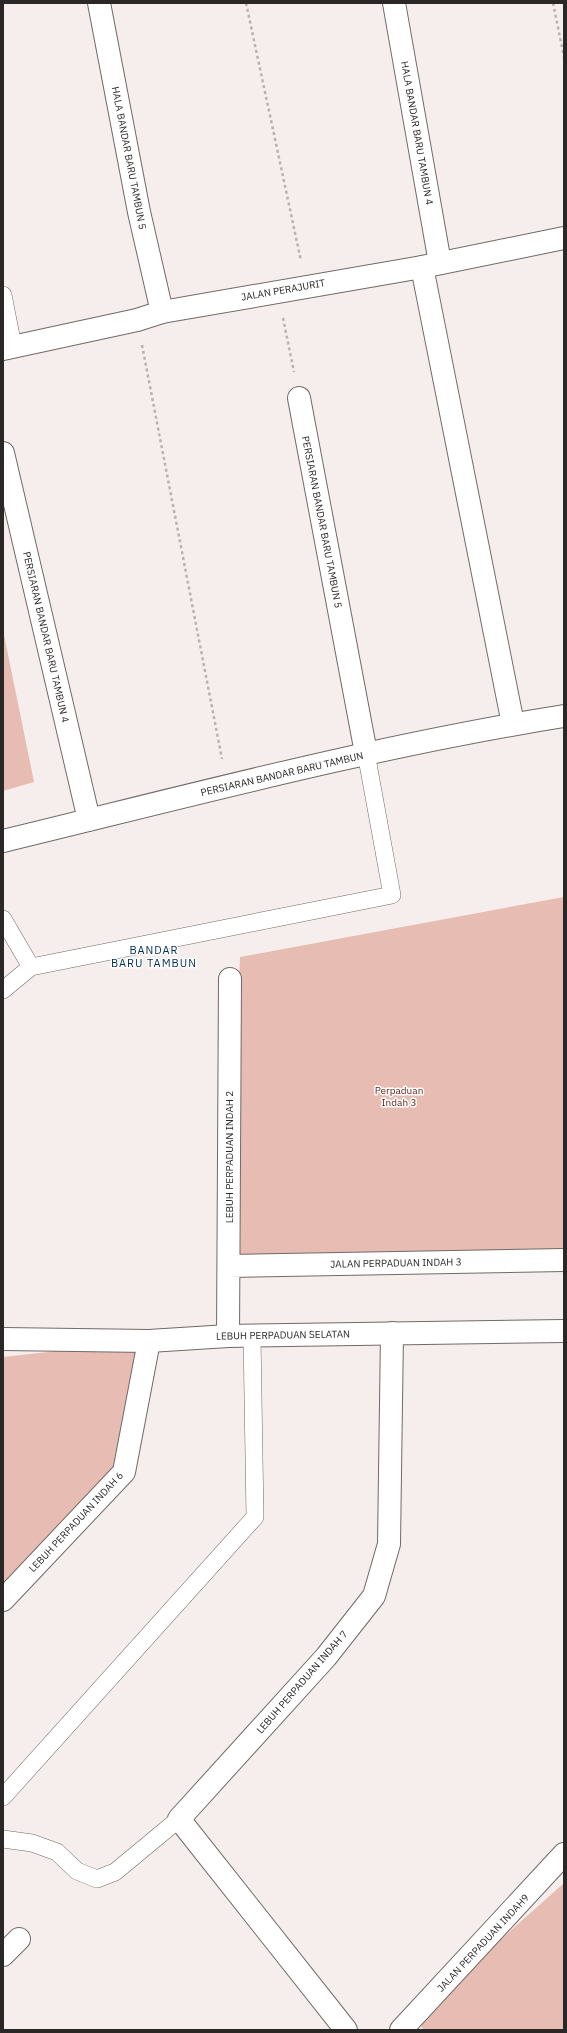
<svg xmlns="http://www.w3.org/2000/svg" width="567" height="2033" font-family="'IBM Plex Sans',sans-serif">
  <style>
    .green { fill: #e7bcb2 }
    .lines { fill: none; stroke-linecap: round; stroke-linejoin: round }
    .service-casing { stroke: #706a68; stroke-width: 18 }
    .minor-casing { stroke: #706a68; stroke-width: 24 }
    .tertiary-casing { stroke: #706a68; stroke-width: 24 }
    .path { stroke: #b8b2b0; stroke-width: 2.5; stroke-dasharray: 3 3; stroke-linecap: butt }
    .service { stroke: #fff; stroke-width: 17 }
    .minor { stroke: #fff; stroke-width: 22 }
    .tertiary { stroke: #fff; stroke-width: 22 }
    .labels { text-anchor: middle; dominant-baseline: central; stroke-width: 3; stroke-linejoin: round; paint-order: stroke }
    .street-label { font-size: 10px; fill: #2a2726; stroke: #fff }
    .park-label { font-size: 10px; fill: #5e1e12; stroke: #fff }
    .neighbourhood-label { font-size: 11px; letter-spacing: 1px; fill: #012e53; stroke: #fff }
  </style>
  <rect width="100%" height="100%" fill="#f5eeec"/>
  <path class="green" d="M3 630 34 782 3 791Z
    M564 897V1260L229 1266 240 957Z
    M149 1341 124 1472 3 1600V1357Z
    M564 1883V2030H424L414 2017Z"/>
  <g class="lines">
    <g class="service-casing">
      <path id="service" d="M3 295 13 346
        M3 919 31 967 3 990
        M31 967 392 895 366 753
        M3 1797 255 1517 252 1336
        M3 1839 32 1843 57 1852 77 1871 97 1879 115 1872 179 1819"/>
    </g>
    <g class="minor-casing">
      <path id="minor" d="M99 3 139 212 162 312
        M394 3 440 263
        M422 267 513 724
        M299 398 366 753
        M3 453 89 820
        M3 841C189 796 375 746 564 716
        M229 1266 564 1260
        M228 1336 230 979
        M3 1600 124 1472 149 1341
        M3 1955 19 1939
        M346 2030 179 1819 326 1657 374 1596 389 1544 392 1333
        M401 2030 564 1854"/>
    </g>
    <g class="tertiary-casing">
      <path id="tertiary" d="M3 349 137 320 162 312 422 267 564 238
        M3 1339 149 1341 228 1336 564 1331"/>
    </g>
    <path class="path" d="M246 3 301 261
      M553 3 564 57
      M283 318 294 372
      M142 345 222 759"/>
    <use href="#service" class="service"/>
    <use href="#minor" class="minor"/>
    <use href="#tertiary" class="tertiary"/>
  </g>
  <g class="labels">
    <g class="street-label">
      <text transform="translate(417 133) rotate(80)">HALA BANDAR BARU TAMBUN 4</text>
      <text transform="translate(129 158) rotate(79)">HALA BANDAR BARU TAMBUN 5</text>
      <text transform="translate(283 290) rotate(-10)">JALAN PERAJURIT</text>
      <text transform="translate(322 522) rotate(79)">PERSIARAN BANDAR BARU TAMBUN 5</text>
      <text transform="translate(46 637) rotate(77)">PERSIARAN BANDAR BARU TAMBUN 4</text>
      <text transform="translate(282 774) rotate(-13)">PERSIARAN BANDAR BARU TAMBUN</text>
      <text transform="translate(229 1157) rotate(-90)">LEBUH PERPADUAN INDAH 2</text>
      <text transform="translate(396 1263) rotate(-1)">JALAN PERPADUAN INDAH 3</text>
      <text transform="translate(283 1335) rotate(-1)">LEBUH PERPADUAN SELATAN</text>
      <text transform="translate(76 1522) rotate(-47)">LEBUH PERPADUAN INDAH 6</text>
      <text transform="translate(302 1682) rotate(-49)">LEBUH PERPADUAN INDAH 7</text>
      <text transform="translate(483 1943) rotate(-47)">JALAN PERPADUAN INDAH9</text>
    </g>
    <g class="park-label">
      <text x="399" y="1090">Perpaduan<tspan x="399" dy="12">Indah 3</tspan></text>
    </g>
    <g class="neighbourhood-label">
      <text x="154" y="950">BANDAR<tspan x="154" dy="13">BARU TAMBUN</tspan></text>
    </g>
  </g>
  <rect width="567" height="2033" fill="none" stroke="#2a2726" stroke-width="8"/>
</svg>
